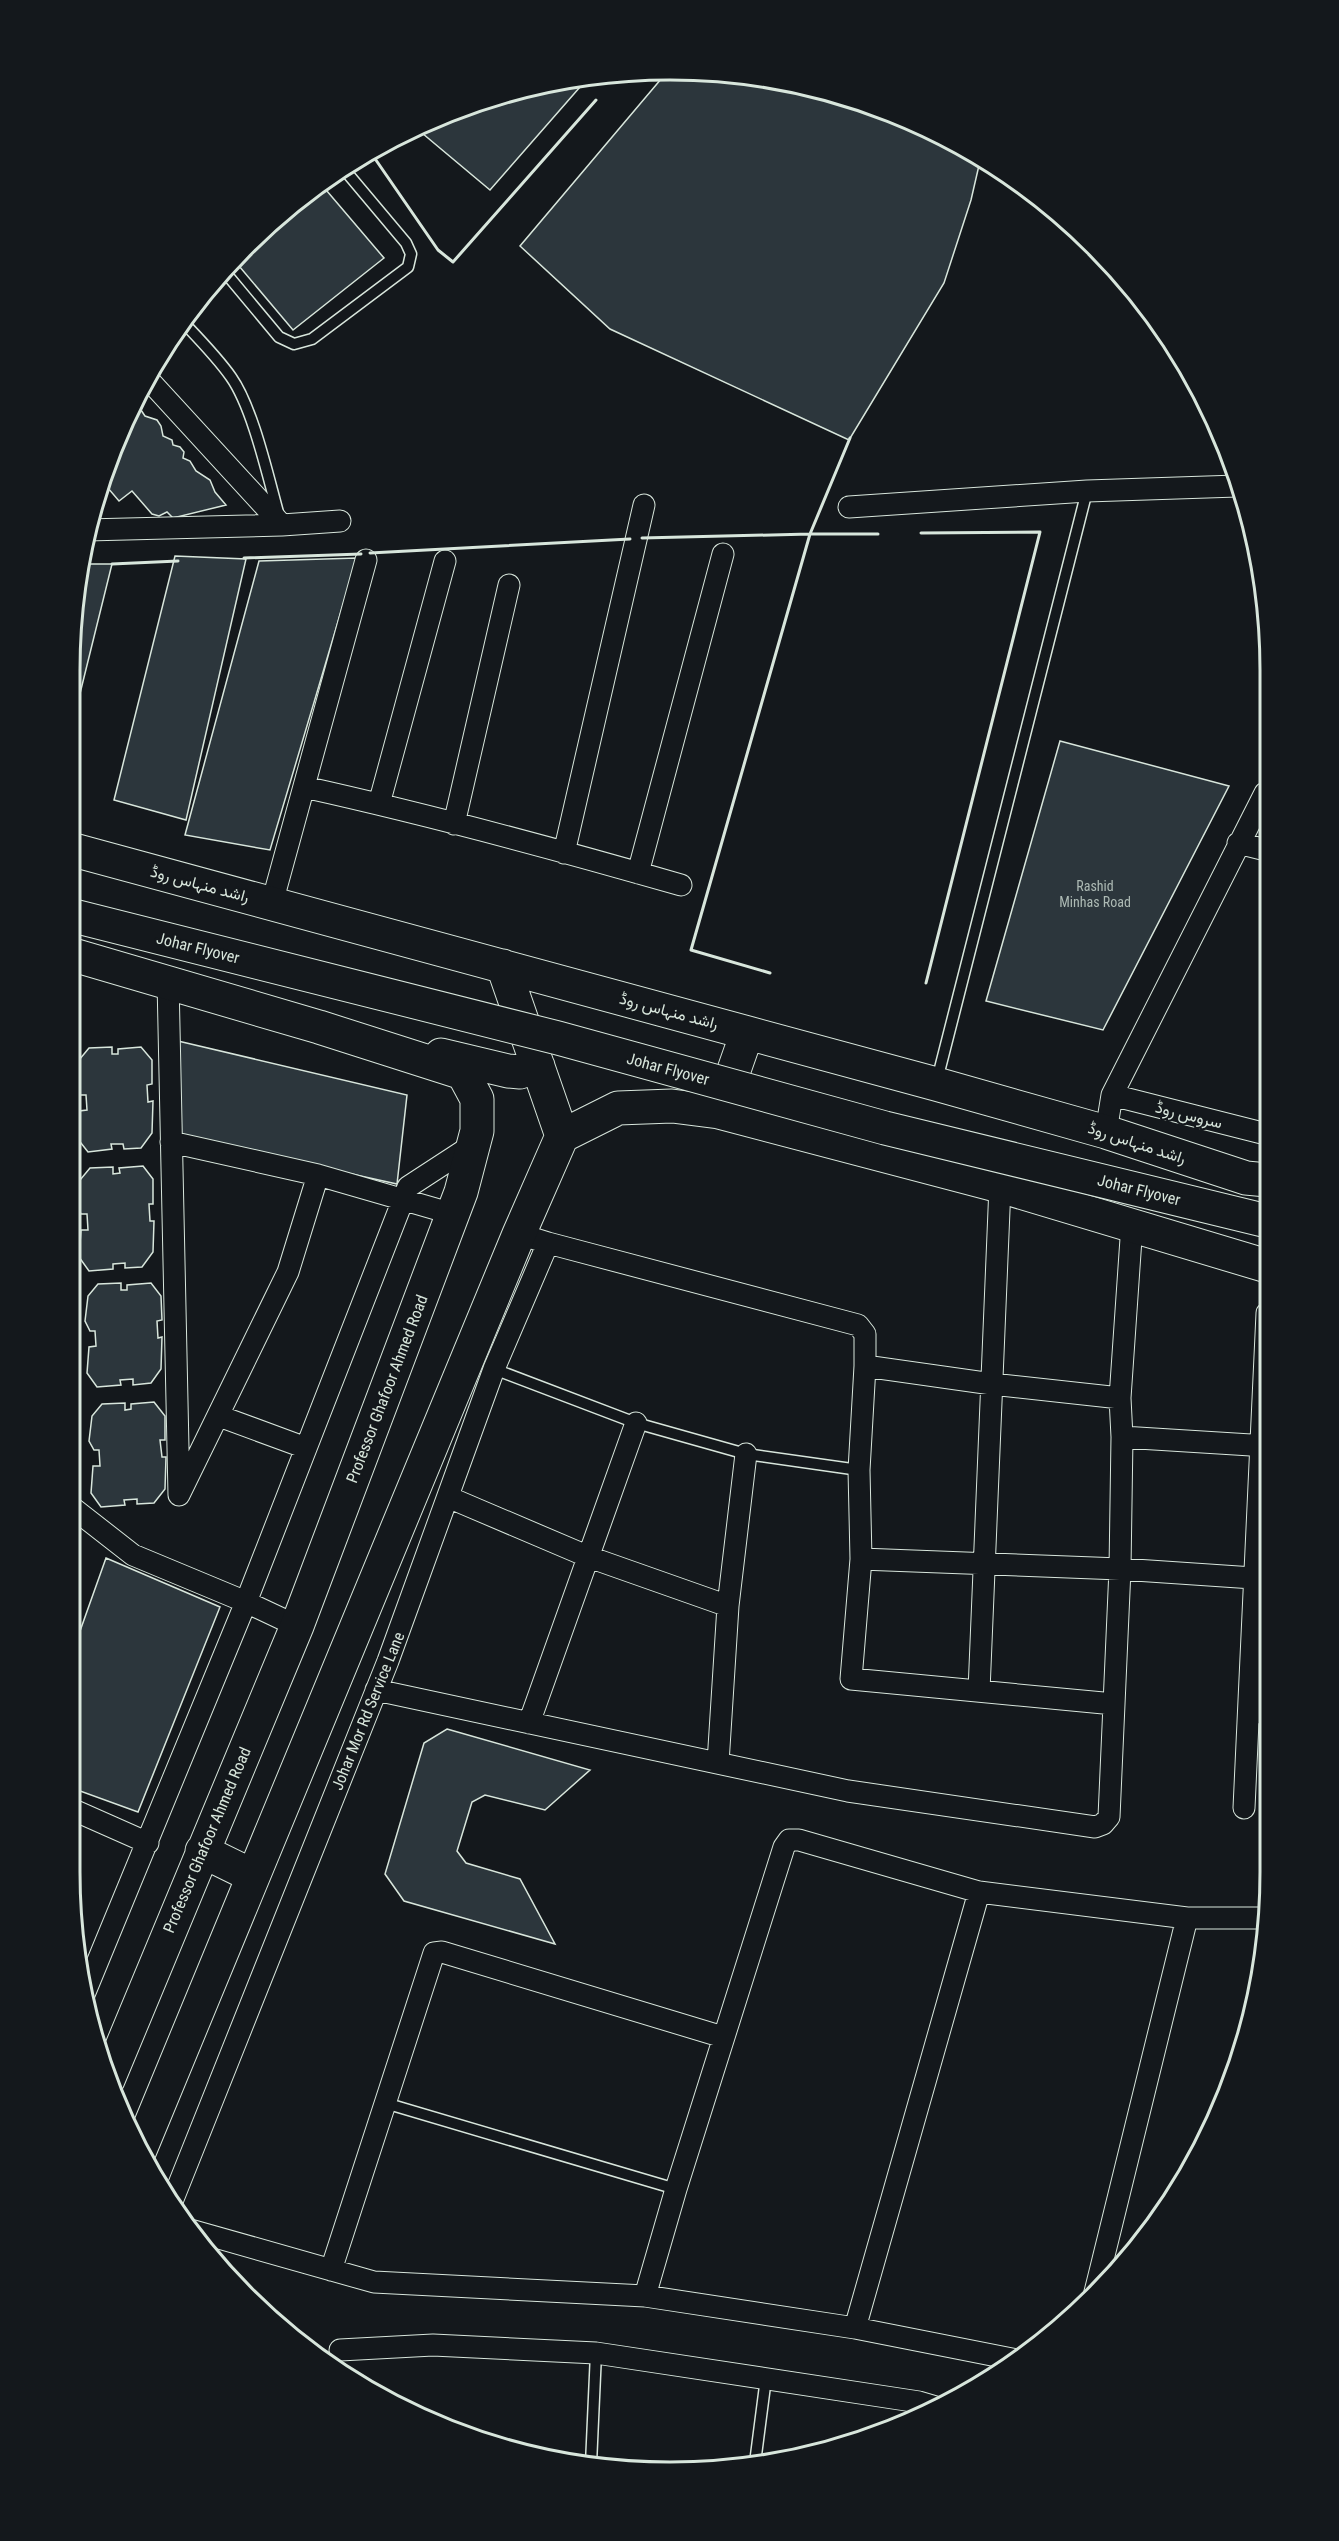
<svg xmlns="http://www.w3.org/2000/svg" width="1339" height="2541" font-family="'Roboto Condensed',Vazirmatn,sans-serif">
  <style>
    .building { fill: #2c363c; stroke: #d8e6dc; stroke-width: 1.5 }
    .lines { fill: none; stroke-linecap: round; stroke-linejoin: round }
    .lane-casing { stroke: #d8e6dc; stroke-width: 13 }
    .street-casing { stroke: #d8e6dc; stroke-width: 23 }
    .primary-casing { stroke: #d8e6dc; stroke-width: 35 }
    .lane { stroke: #14181c; stroke-width: 10 }
    .street { stroke: #14181c; stroke-width: 21 }
    .primary { stroke: #14181c; stroke-width: 33 }
    .primary-bridge-casing { stroke: #d8e6dc; stroke-width: 35; stroke-linecap: butt }
    .primary-bridge { stroke: #14181c; stroke-width: 33 }
    .wall { stroke: #d8e6dc; stroke-width: 3 }
    .labels { text-anchor: middle; dominant-baseline: central; stroke-width: 4.5; stroke-linejoin: round; paint-order: stroke }
    .number-label { font-size: 14px; fill: #adbab4 }
    .street-label { font-size: 16px; fill: #d8e6dc; stroke: #14181c }
    .rim { fill: none; stroke: #d8e6dc; stroke-width: 3 }
  </style>
  <rect width="100%" height="100%" fill="#14181c"/>
  <path class="building" d="M709 70 825 90 935 131 980 161 971 200 944 283 849 440 610 329 520 246 667 72Z
    M584 76 587 79 490 190 416 128 477 101Z
    M321 184 384 258 293 330 234 260 274 218Z
    M139 407 145 416 157 420 161 426 163 436 172 440 173 445 180 447 184 452 183 458 190 461 196 471 210 480 215 492 226 505 173 518 167 512 159 516 152 514 132 491 119 501 108 488 95 500 126 418Z
    M175 556 246 559 186 820 114 800Z
    M357 558 270 850 185 835 259 561Z
    M81 564H112L70 734V631Z
    M1060 741 1229 786 1103 1030 986 1001Z
    M178 1041 407 1095 397 1184 179 1136Z
    M112 1047V1054H118V1049L141 1047 152 1060V1084L147 1085 148 1102 153 1101 152 1133 141 1148 124 1149 123 1144H111L112 1149 88 1152 77 1138 79 1111 87 1110 86 1095H80L76 1086 79 1060 89 1048Z
    M143 1166 153 1179V1204H149L150 1221H154L153 1252 142 1267 125 1268V1263L113 1264V1269L89 1271 79 1257 81 1230H88L87 1214H81L77 1205 80 1180 90 1168 113 1167V1174L120 1173 119 1168Z
    M121 1283V1290H127V1285L151 1283 161 1296 162 1320 157 1321 158 1338 162 1337 161 1369 151 1383 133 1385V1379L120 1380 121 1385 97 1387 87 1373 89 1347 96 1346 95 1331H90L85 1321 88 1296 98 1284Z
    M154 1402 165 1416V1440H160L162 1457H166L165 1489 154 1503 137 1504V1499L124 1500 125 1505 101 1507 91 1493 93 1466H100L99 1450H94L89 1441 92 1416 102 1404 125 1403V1410L131 1409V1404Z
    M106 1558 220 1607 138 1812 69 1787V1662Z
    M447 1729 590 1770 545 1810 485 1795 472 1802 457 1851 466 1863 520 1879 555 1944 404 1901 385 1874 424 1743Z"/>
  <g class="lines">
    <g class="lane-casing">
      <path id="lane" d="M637 73 639 75
        M224 271 279 337 294 344 312 339 408 267 411 254 406 243 343 168
        M182 321C199 339 217 357 231 377 253 408 268 477 279 516
        M937 1080 1087 491
        M494 1369 636 1423 746 1454 859 1470
        M385 2103 676 2189
        M916 2417 919 2402
        M755 2463 766 2378
        M591 2464 596 2353"/>
    </g>
    <g class="street-casing">
      <path id="street" d="M147 378 282 525
        M849 507 1087 491 1237 486
        M87 530 282 525 340 521
        M304 787C431 815 556 849 681 885
        M379 804 445 561
        M454 824 509 585
        M1238 843 1266 850
        M564 853 644 505
        M638 873 723 554
        M272 903 366 560
        M168 981 179 1495 288 1272 318 1175 171 1142
        M1112 1095 1266 1134
        M1106 1132 1112 1095 1265 793
        M318 1175 453 1214
        M548 1243 858 1325 865 1334V1366L859 1470 861 1559 851 1679 1114 1704
        M865 1366 992 1384 1120 1398
        M219 1416 306 1448
        M1122 1437 1267 1446
        M448 1497 589 1557 728 1606
        M69 1505 133 1555 246 1602 297 1626
        M861 1559 1120 1569 1268 1579
        M376 1690 848 1791 1095 1827 1103 1824 1109 1817 1120 1569 1122 1437 1120 1398 1132 1224
        M979 1691 1000 1186
        M1250 1712 1268 1713
        M529 1723 636 1423
        M718 1763 728 1606 746 1454
        M69 1808 148 1843
        M1244 1808 1267 1313
        M83 1997 246 1602 408 1187 474 1144
        M171 2204 388 1661 494 1369 548 1243 519 1234
        M187 2229 374 2282 645 2296 855 2328 1017 2360
        M331 2270 434 1953 442 1952 723 2037
        M645 2296 676 2189 784 1847 789 1840H799L979 1892 1187 1918H1267
        M1094 2296 1187 1918
        M855 2328 979 1892
        M340 2350 433 2345 596 2353 919 2402 936 2407"/>
    </g>
    <g class="primary-casing">
      <path id="primary" d="M70 849 936 1084 1106 1132 1246 1178 1267 1180
        M70 954 319 1027 463 1073 477 1099V1131L461 1192 297 1626 108 2080
        M441 1055 508 1071 520 1072 538 1066
        M720 1110 747 1033
        M562 1136 618 1108 672 1106 719 1112 1000 1186 1267 1266
        M202 1851 253 1876
        M140 2150 519 1234 562 1136 503 966"/>
    </g>
    <use href="#lane" class="lane"/>
    <use href="#street" class="street"/>
    <use href="#primary" class="primary"/>
    <g class="primary-bridge-casing">
      <path id="primary-bridge" d="M70 915 558 1038 885 1128 1267 1221"/>
    </g>
    <use href="#primary-bridge" class="primary-bridge"/>
    <path class="wall" d="M369 150 438 250 453 262 596 100
      M921 533 1040 532 926 983
      M642 538 810 534H878
      M370 553 630 539
      M244 558 361 554
      M112 564 178 561
      M770 973 691 950 810 534 850 438"/>
  </g>
  <g class="labels">
    <g class="number-label">
      <text x="1095" y="886">Rashid<tspan x="1095" dy="16">Minhas Road</tspan></text>
    </g>
    <g class="street-label">
      <text transform="translate(200 884) rotate(15)">راشد منہاس روڈ</text>
      <text transform="translate(198 948) rotate(14)">Johar Flyover</text>
      <text transform="translate(669 1011) rotate(15)">راشد منہاس روڈ</text>
      <text transform="translate(668 1069) rotate(15)">Johar Flyover</text>
      <text transform="translate(1189 1115) rotate(14)">سروس روڈ</text>
      <text transform="translate(1137 1143) rotate(18)">راشد منہاس روڈ</text>
      <text transform="translate(1139 1190) rotate(14)">Johar Flyover</text>
      <text transform="translate(387 1389) rotate(-69)">Professor Ghafoor Ahmed Road</text>
      <text transform="translate(368 1711) rotate(-68)">Johar Mor Rd Service Lane</text>
      <text transform="translate(207 1840) rotate(-67)">Professor Ghafoor Ahmed Road</text>
    </g>
  </g>
  <path d="M0 0H1339V2541H0ZM670 80H670A590 590 0 0 1 1260 670V1872A590 590 0 0 1 670 2462H670A590 590 0 0 1 80 1872V670A590 590 0 0 1 670 80Z" fill="#14181c" fill-rule="evenodd"/>
  <path class="rim" d="M670 80H670A590 590 0 0 1 1260 670V1872A590 590 0 0 1 670 2462H670A590 590 0 0 1 80 1872V670A590 590 0 0 1 670 80Z"/>
</svg>
